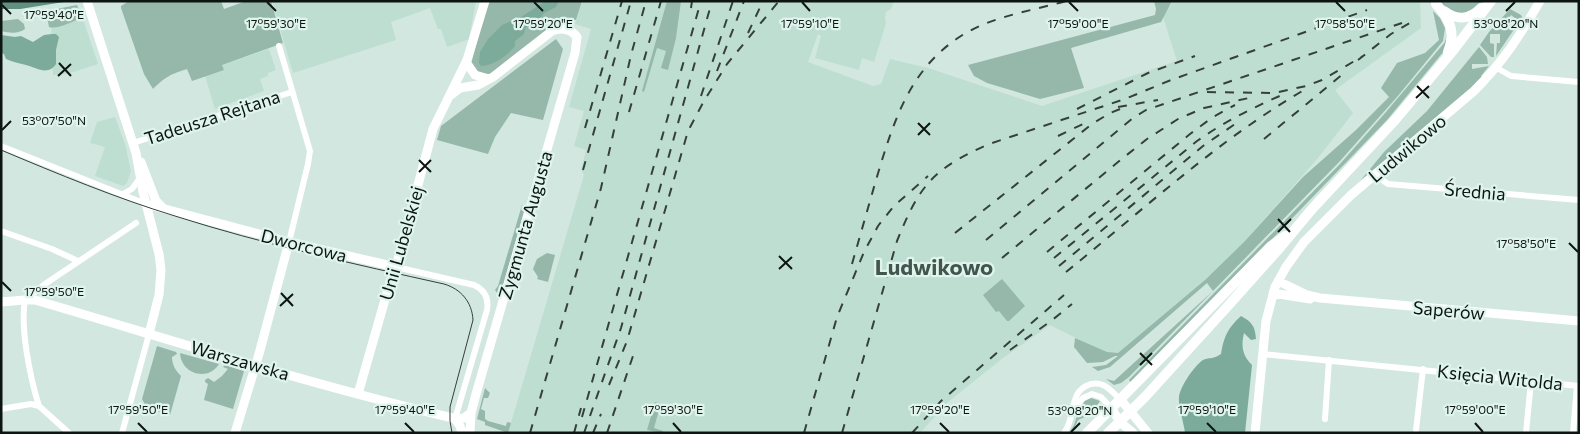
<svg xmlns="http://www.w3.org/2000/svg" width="1580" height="434" font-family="Commissioner,sans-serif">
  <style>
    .built { fill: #bfded2 }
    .green { fill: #95b8ab }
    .forest { fill: #7cab9b }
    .water { fill: #619080 }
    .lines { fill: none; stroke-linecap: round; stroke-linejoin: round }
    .street { stroke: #fff; stroke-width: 6 }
    .secondary { stroke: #fff; stroke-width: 9 }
    .primary { stroke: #fff; stroke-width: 10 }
    .tram { stroke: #35403c; stroke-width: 1 }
    .rail { stroke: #35403c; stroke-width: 2; stroke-dasharray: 9 9; stroke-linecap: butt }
    .ticks { fill: none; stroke: #0d1512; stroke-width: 2 }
    .labels { text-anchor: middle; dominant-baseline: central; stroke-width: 4.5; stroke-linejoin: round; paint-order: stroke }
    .street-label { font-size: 18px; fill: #0d1512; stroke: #def4ec }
    .district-label { font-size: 22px; font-weight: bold; fill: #42554e; stroke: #def4ec }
    .ticks-label { font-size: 12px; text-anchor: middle; fill: #0d1512; stroke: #def4ec; stroke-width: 4.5; stroke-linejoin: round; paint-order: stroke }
  </style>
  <rect width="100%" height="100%" fill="#d1e7df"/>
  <path class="built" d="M272 1H476L469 39 467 40 447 47 441 29H438L430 8 391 22 396 40 293 73Z
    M582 1H894L891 9 886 12 885 18 886 23 874 62 862 58 859 70 815 58 821 36 818 34 808 62 873 86 881 84 890 59 928 68 1042 106 1177 61 1163 17 1173 1H1420L1421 28 1335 90 1353 113 1318 158 1244 242 1205 280 1120 356 1106 353 1050 325 1003 358 948 402 920 433H508L584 175 581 170 586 150 574 146 584 111 569 107 591 29 575 24Z
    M80 10 98 64 67 74 53 75 51 20Z
    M269 49 276 70 268 73V76L260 79 264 91 215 109 205 76 224 70 222 65Z
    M115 117 125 144 131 171 127 183 123 186 95 176 105 147 90 143 97 122Z"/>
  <path class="green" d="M129 1H221L224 9 246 1H271L283 43 222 65 224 70 192 81 187 69C171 74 165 77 153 89L144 74 121 8V6Z
    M488 1H582L576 20 553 19 549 30 491 74C480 75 477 71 471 64Z
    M667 1H681L676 38 668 70 661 68 666 51 657 48 644 92 642 91Z
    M1154 1H1172L1161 22 1071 48 1084 88 1040 99 987 83 974 76 968 65 1155 15 1156 9Z
    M1439 1H1482L1476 9 1467 15 1448 12Z
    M77 5 82 18C73 21 57 30 49 27L46 11Z
    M1510 9 1521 15 1522 17 1519 21 1511 15 1508 20 1517 25 1496 56 1497 43H1500V34H1490V43L1494 44V57H1491L1480 45 1489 32Z
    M1433 11 1440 18 1445 28 1443 41 1397 97 1340 161 1129 377 1121 383 1114 385 1106 379 1114 381 1213 291 1207 283 1110 367 1098 371 1092 367 1106 365 1118 356H1115L1103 362 1087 363 1074 347 1075 338 1107 352 1118 353 1205 280 1244 242 1303 177 1356 130 1389 97 1381 88 1397 63 1425 53 1439 40Z
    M18 19 24 24 25 29C18 34 10 33 1 31V21Z
    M1449 27 1444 51 1387 120 1132 384 1129 380 1340 164 1386 112 1445 42Z
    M556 39 563 49 543 120 511 113 495 137 488 154 437 140 441 126Z
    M1479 47 1487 57 1488 64H1472V69L1489 66 1481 76 1483 78 1361 180 1384 152 1427 111Z
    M522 205 525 206V208L500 297 495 290 498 286Z
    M547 253 555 255 548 282 537 279 538 277 533 269 537 259Z
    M1002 279 1025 306 1009 321H1007L999 311 996 312 983 295Z
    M157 346 176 352 177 354 172 357C172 365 176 371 181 376L170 415 147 408 142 399Z
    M180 353 219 364C208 382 181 374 180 353Z
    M225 365 244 371 233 409 204 400 208 384 205 382V380L208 378 214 382 222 376 228 369 223 367Z
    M485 388 490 393 488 398H484L481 409 485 411V419L488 421 506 426 507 422 511 423 508 433 485 425V422L477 419Z
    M1091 398 1100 401 1096 407 1085 417 1078 420 1073 431 1069 433 1074 425 1081 404 1083 402Z
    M655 402 670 407 668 412 659 410 654 428 663 431 662 433 647 430Z"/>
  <path class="forest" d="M556 1 558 3 556 7 544 13 537 22 525 28 524 34 515 41V46C507 56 495 65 481 66L479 63 480 52 488 39 502 25 521 17 544 2Z
    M52 34H56L59 37 56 50V64C48 76 37 68 26 65 19 63 13 62 6 59L4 54 1 53V35L15 37 21 36 33 42 44 35Z
    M1241 316C1252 322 1255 326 1256 339L1251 340 1244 333C1241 346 1242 355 1252 365L1245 433H1185C1184 423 1178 406 1179 397 1180 387 1194 366 1203 360 1208 357 1213 360 1221 354 1224 336 1228 328 1241 316Z"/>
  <path class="water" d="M1 1H70L20 9H1Z"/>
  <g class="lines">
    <path class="street" d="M279 46 310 151 308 164 289 242
      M1497 68 1511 76 1579 82
      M133 143 292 92
      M1 146 146 204
      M1375 175 1388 184 1579 200
      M123 194 132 189 140 178
      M1 231 52 249 78 261
      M396 267 474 285C485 290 489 298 487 310L455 419
      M1263 354 1579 386
      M39 406C30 378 20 327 25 300L45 284 136 223
      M1 409 31 404 39 406 69 433
      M1075 409 1083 398 1092 394 1101 397 1112 409
      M1325 419 1329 360
      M1416 430 1423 369
      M122 433 149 334
      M1064 433C1072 422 1071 411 1075 400 1078 388 1091 380 1103 385 1110 388 1116 396 1121 400
      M1526 433 1531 381
      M1573 433 1577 386"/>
    <path class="secondary" d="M87 1 136 153 143 192 159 254 161 270 159 295 149 334
      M466 62 475 75 489 79
      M451 95 460 88 478 85 493 77 552 31C561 27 571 29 577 37L575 53 476 394 471 413 470 433
      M141 162 156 201 163 208
      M146 204 289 242 396 267
      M1278 281 1307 295 1320 298 1579 321
      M1273 293 1310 299
      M1 302 25 300H35C175 341 315 386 457 419L464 418 471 413
      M358 394 390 282 396 267 433 129 467 60 485 1
      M1121 400 1148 433
      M1112 409 1120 422 1133 433
      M455 419 460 426 462 433
      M235 433 259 354 289 242
      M1255 433 1266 321 1275 287 1286 267 1304 242 1351 195 1474 91C1503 62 1519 37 1540 1"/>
    <path class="primary" d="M1436 4C1450 19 1456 33 1448 52
      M1444 11C1458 21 1469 20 1481 8
      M1087 433 1271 246 1285 236
      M1108 433 1144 398 1226 308 1277 251 1312 209 1395 120 1455 48 1491 1"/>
    <path class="tram" d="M1 150C58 174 116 198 175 216 263 244 354 264 444 284 461 289 472 302 473 320L450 407V421L452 433"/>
    <path class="rail" d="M691 8 692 1
      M748 33 763 1
      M1358 60 1391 34 1415 20
      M717 71 744 1
      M1207 92 1274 93 1306 86 1322 80 1363 56
      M701 96 733 1
      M1118 107 1158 100
      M1077 109 1148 73 1195 56
      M629 112 661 1
      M585 128 622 1
      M1058 136 1085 123
      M1264 139 1343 74
      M583 170 631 1
      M955 233 1092 124 1110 113 1125 107
      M986 240 1133 118 1146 110 1402 23
      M1047 252 1190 134 1213 117 1235 105
      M1002 258 1118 162 1147 139 1178 119 1204 108 1249 98
      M1054 258 1197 141C1224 122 1252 108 1282 95
      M852 264C860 236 868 208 876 180 893 123 909 69 961 36 992 16 1032 11 1066 1
      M1059 266 1203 146 1235 124
      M1066 272C1143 210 1218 140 1304 90
      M1010 350 1051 321 1072 304
      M609 385 627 341 688 131 704 101 727 64 779 1
      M582 417 701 1
      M530 433 601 188 631 55 646 1
      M574 433 581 408
      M584 433 621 328 712 1
      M593 433 601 414
      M607 433 635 350
      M804 433 837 317 864 252 878 226 894 206 928 176
      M842 433 897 241C920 184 933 169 989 144L1125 99 1171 80 1367 10
      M912 433 941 401 1064 295"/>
  </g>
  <path class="ticks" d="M267 2 276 11M534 2 543 11M802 2 810 11M1069 2 1078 11M1336 2 1345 11M2 5 11 14M1506 11 1515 2M59 63 71 76M58 76 71 64M1417 86 1429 98M1416 98 1429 86M918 123 930 135M2 130 11 121M918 135 930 123M419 160 431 172M419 172 431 160M1278 219 1290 232M1278 232 1291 219M1569 243 1578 252M779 256 792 269M779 269 792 257M2 282 11 291M281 293 293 306M280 306 293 294M1140 353 1152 365M1140 365 1152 353M138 423 147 432M405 423 414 432M673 423 681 432M940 423 949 432M1207 423 1216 432M1475 423 1483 432M1071 432 1080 423"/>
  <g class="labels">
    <g class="street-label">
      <text transform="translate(212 117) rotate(-18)">Tadeusza Rejtana</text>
      <text transform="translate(1407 148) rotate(-40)">Ludwikowo</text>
      <text transform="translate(1475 191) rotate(5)">Średnia</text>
      <text transform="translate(525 225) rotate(-74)">Zygmunta Augusta</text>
      <text transform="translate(401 243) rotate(-74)">Unii Lubelskiej</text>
      <text transform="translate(304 245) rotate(14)">Dworcowa</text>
      <text transform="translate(1449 310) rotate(5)">Saperów</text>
      <text transform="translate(240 360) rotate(16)">Warszawska</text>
      <text transform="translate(1500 377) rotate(6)">Księcia Witolda</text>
    </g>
    <g class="district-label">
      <text x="934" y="266">Ludwikowo</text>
    </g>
  </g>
  <g class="ticks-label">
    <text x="54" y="19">17°59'40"E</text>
    <text x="1506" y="28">53°08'20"N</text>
    <text x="276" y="28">17°59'30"E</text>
    <text x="543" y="28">17°59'20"E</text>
    <text x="810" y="28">17°59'10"E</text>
    <text x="1078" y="28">17°59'00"E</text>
    <text x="1345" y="28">17°58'50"E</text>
    <text x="54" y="125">53°07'50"N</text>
    <text x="1526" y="248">17°58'50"E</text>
    <text x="54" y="296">17°59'50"E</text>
    <text x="138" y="414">17°59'50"E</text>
    <text x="405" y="414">17°59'40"E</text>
    <text x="673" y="414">17°59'30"E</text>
    <text x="940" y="414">17°59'20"E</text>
    <text x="1207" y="414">17°59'10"E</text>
    <text x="1475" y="414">17°59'00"E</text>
    <text x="1080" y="415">53°08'20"N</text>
  </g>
  <rect width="1580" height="434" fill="none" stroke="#0d1512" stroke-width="5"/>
</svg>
